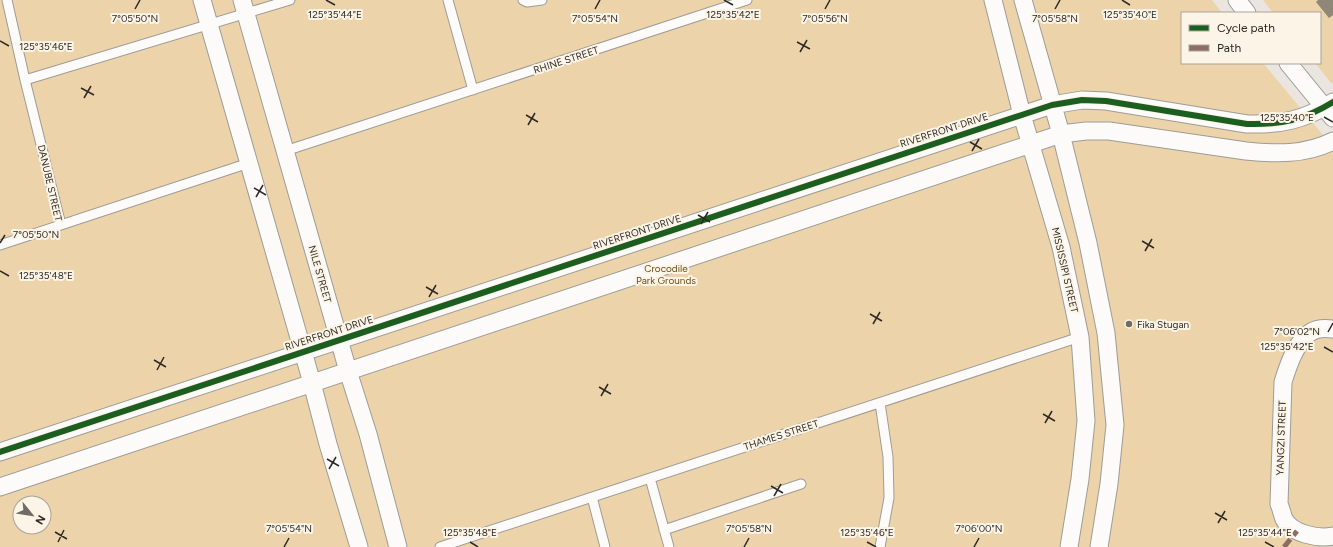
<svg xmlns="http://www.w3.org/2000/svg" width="1333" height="547" font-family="Figtree,sans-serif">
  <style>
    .green { fill: #ecd3aa; fill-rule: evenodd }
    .building { fill: #8f8778 }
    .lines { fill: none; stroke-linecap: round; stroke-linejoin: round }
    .lane-casing { stroke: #9f9c96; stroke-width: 11 }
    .street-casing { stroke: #9f9c96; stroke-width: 19 }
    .lane { stroke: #fcfbfa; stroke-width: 9 }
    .street { stroke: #fcfbfa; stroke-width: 17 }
    .quiet { stroke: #8d6e63; stroke-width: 5; stroke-dasharray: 10 5; stroke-linecap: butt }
    .cycleway-casing { stroke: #fcf4e6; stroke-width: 8 }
    .cycleway { stroke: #1b5e20; stroke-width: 6 }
    .ticks { fill: none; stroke: #2d2a25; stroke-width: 1.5 }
    .poi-dot { fill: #6f6b66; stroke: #fcf4e6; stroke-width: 1.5 }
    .labels { text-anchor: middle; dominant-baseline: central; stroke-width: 4; stroke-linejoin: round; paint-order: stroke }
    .street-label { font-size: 10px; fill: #2d2a25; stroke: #fcf4e6 }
    .park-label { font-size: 10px; fill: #6a4e19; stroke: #fcf4e6 }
    .poi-label { font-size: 10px; fill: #2d2a25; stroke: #fcf4e6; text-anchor: start }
    .ticks-label { font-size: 10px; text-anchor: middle; fill: #2d2a25; stroke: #fcf4e6; stroke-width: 4; stroke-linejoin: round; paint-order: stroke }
  </style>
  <rect width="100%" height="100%" fill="#eae5de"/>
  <path class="green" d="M0 0H1212L1222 13H1182V63H1263L1333 147V547H0ZM20 503H44V527H20Z
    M1263 0H1333V83L1332 84 1315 63H1320V13H1273Z"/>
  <path class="building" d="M1318 0H1333V15L1329 18 1316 2Z"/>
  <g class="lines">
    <g class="lane-casing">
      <path id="lane" d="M7 0 25 80 61 225
        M448 0 473 90
        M523 0 527 2 542 0
        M25 80 290 0
        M285 151 747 0
        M0 245 249 163
        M650 478 669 547
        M592 497 605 547
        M664 530 801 484
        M440 547 1080 337
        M880 547 889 498 888 457 880 403"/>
    </g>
    <g class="street-casing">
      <path id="street" d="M202 0 312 383 328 444 359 547
        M242 0 348 371 368 434 398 547
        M993 0 1022 115 1061 247 1080 337 1086 421 1080 479 1069 547
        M1023 0 1061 134 1088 243 1106 333 1115 425 1109 484 1099 547
        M1237 0 1247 13
        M1288 63 1333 118
        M1333 329C1326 328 1317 328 1311 332 1296 341 1288 366 1283 382L1279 504C1281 508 1282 514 1284 519 1292 534 1318 539 1333 536
        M0 452 1052 105 1082 100 1106 101 1247 124C1281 125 1304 120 1333 102
        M0 487 1061 134 1086 131H1109L1246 151C1275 154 1306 155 1333 141"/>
    </g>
    <use href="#lane" class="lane"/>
    <use href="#street" class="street"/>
    <path class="quiet" d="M1284 547 1297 531"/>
    <g class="cycleway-casing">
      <path id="cycleway" d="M0 452 1052 105 1082 100 1106 101 1247 124C1281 125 1304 120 1333 102"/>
    </g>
    <use href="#cycleway" class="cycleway"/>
  </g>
  <path class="ticks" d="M326 0 335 5M724 0 733 5M1122 0 1130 5M135 9 140 0M595 9 600 0M825 9 830 0M1055 9 1060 0M0 41 9 46M797 42 810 49M800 52 807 40M81 88 94 95M84 98 91 86M526 115 538 122M1324 117 1333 122M528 125 535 113M970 142 982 149M972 151 979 139M254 188 266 195M256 197 263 185M698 215 710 222M701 224 708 212M1142 241 1154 248M0 243 5 235M1145 251 1152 239M0 271 9 276M426 287 438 294M429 297 436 285M870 314 882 321M873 324 880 312M1328 332 1333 323M1324 347 1333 352M154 360 166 367M157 370 164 357M599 387 611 394M601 396 608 384M1043 414 1055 421M1045 423 1052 411M327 459 339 466M329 469 336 457M771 486 783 493M774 496 781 484M1215 513 1227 520M1218 523 1225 511M55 532 67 539M58 542 64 530M470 542 478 547M867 542 876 547M1265 542 1274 547M284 547 289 538M744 547 749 538M974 547 979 538"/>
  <circle class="poi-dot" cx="1129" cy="324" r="4"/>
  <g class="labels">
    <g class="street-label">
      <text transform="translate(566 60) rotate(-18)">RHINE STREET</text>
      <text transform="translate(944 130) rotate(-18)">RIVERFRONT DRIVE</text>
      <text transform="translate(50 183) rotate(77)">DANUBE STREET</text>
      <text transform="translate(637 232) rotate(-18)">RIVERFRONT DRIVE</text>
      <text transform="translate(1065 270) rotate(77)">MISSISSIPI STREET</text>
      <text transform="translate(320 274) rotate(74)">NILE STREET</text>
      <text transform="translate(329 333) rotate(-18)">RIVERFRONT DRIVE</text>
      <text transform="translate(781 435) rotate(-18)">THAMES STREET</text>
      <text transform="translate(1281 438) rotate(-88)">YANGZI STREET</text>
    </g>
    <g class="park-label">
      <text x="666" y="268">Crocodile<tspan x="666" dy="12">Park Grounds</tspan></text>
    </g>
    <g class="poi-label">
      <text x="1137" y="324">Fika Stugan</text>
    </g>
  </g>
  <g class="ticks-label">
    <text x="335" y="18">125°35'44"E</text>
    <text x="733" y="18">125°35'42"E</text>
    <text x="1130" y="18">125°35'40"E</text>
    <text x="135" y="22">7°05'50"N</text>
    <text x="595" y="22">7°05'54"N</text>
    <text x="825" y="22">7°05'56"N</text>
    <text x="1055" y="22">7°05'58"N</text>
    <text x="46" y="50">125°35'46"E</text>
    <text x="1287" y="121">125°35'40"E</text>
    <text x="36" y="238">7°05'50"N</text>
    <text x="46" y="279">125°35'48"E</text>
    <text x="1297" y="335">7°06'02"N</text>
    <text x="1287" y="350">125°35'42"E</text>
    <text x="289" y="532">7°05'54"N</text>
    <text x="749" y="532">7°05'58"N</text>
    <text x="979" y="532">7°06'00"N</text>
    <text x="470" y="536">125°35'48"E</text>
    <text x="867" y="536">125°35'46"E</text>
    <text x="1265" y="536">125°35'44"E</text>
  </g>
  <rect x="1181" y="12" width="140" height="52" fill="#fcf4e6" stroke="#a9a399"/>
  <rect x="1189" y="25" width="20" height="6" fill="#1b5e20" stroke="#a9a399"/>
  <text x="1217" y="32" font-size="12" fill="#2d2a25">Cycle path</text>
  <rect x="1189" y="45" width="20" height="6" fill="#8d6e63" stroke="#a9a399"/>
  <text x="1217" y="52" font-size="12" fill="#2d2a25">Path</text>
  <g transform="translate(32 515) rotate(120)"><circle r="19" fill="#fcf4e6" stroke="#a9a399"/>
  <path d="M0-3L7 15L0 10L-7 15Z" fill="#6f6b66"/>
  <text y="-6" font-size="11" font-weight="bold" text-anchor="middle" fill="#2d2a25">N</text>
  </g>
</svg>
